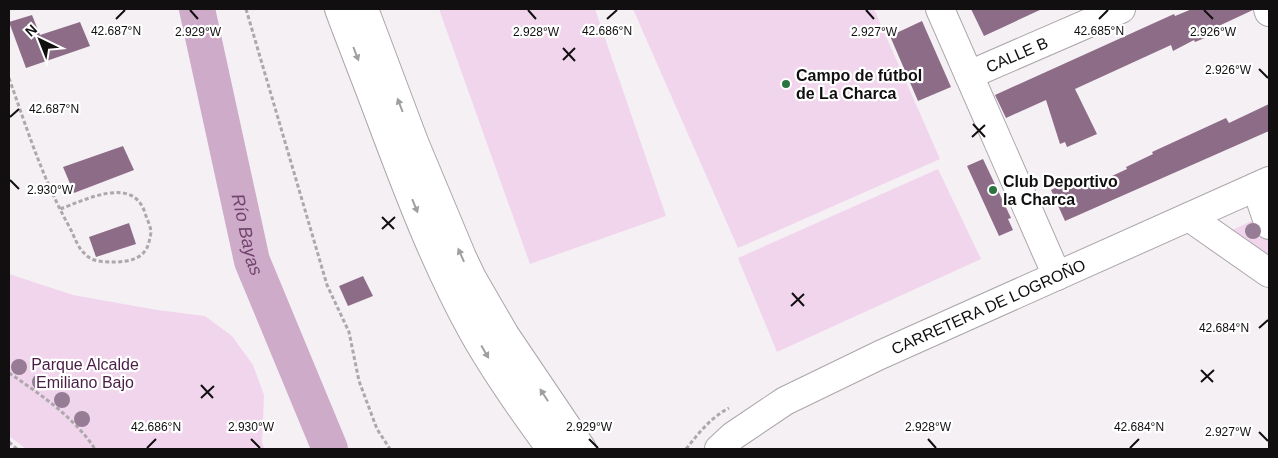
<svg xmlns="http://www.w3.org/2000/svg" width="1278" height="458" font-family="Helvetica,sans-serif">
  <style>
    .green { fill: #f1d5ed }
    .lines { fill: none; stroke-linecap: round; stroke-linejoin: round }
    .river { stroke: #ceabc9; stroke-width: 36 }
    .building { fill: #8d6c88 }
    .minor-casing { stroke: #aba6aa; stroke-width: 30 }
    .major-casing { stroke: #aba6aa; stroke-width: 30 }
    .path { stroke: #aca8ab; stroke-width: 3; stroke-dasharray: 4 2.5; stroke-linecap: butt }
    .minor { stroke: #fff; stroke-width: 28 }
    .major { stroke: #fff; stroke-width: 28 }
    .tree { fill: #967c94 }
    .oneway { fill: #a09f9f }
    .ticks { fill: none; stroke: #110f10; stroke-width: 2 }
    .poi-dot { fill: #2b7441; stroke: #fff; stroke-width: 2 }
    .labels { text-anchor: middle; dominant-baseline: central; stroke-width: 4.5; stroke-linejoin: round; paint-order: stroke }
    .street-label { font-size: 16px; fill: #110f10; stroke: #fff }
    .poi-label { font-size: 16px; font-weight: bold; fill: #110f10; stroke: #fff; text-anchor: start }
    .park-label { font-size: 16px; fill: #491d45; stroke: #fff }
    .water-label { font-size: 18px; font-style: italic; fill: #72446d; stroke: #fff }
    .ticks-label { font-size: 12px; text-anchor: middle; fill: #110f10; stroke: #fff; stroke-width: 4.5; stroke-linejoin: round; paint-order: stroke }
  </style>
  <rect width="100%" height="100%" fill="#f5f0f4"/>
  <path class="green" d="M439 9H595L666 216 530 264Z
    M633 9H874L940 159 738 248Z
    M938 169 981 259 777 352 738 258Z
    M1260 217 1269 244V262L1228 232Z
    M9 274 73 295 157 310 205 316 232 336 253 365 264 395 262 443 265 449H26L9 436Z"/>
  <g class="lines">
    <path class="river" id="s1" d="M197 9 252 261 330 449"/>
  </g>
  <path class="building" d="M971 9H1042L984 36Z
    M1192 9H1253V10L1210 30 1212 35 1195 42 1194 40 1173 51 1171 45 1075 89 1097 134 1067 147 1065 142 1060 144 1046 100 1006 118 995 95 1174 14 1175 16Z
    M32 15 40 35 80 22 90 46 26 68 9 22Z
    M922 21 951 87 918 101 890 36Z
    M1269 104V131L1065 221 1051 190 1065 183 1067 188 1094 176 1097 183 1127 169 1126 167 1153 154 1152 152 1226 118 1229 123Z
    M123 146 134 170 74 193 63 167Z
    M983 159 1011 218 1008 219 1013 230 999 236 967 166Z
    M129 223 136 244 96 257 89 237Z
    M363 276 373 296 348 306 339 286Z"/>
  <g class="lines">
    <g class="minor-casing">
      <g id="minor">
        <path d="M339 9C353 47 368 84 382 122 409 194 436 265 473 332 496 373 523 411 551 449"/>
        <path d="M364 9 414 142 462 257 472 278 505 335 582 449"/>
        <path d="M940 9 1057 276"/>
        <path d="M1268 9 1269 12"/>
        <path id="s2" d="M969 75 1121 9"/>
        <path d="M1256 187 1269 225"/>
        <path d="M1189 217 1269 273"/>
      </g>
    </g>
    <g class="major-casing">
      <g id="major">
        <path id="s3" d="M719 449 733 436 785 401 880 355 1269 181"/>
      </g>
    </g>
    <path class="path" d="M246 9 327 285 349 332 359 381 377 429 390 449
      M9 78C27 129 43 180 70 228 74 236 78 248 85 254 92 262 104 262 113 262 129 262 145 259 149 242 150 238 151 234 151 231 150 225 147 219 145 213 133 175 85 200 60 209
      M9 373C40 394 74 417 95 449
      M9 442 17 449
      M686 449C699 433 710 418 729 408"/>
    <use href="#minor" class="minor"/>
    <use href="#major" class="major"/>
  </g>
  <g class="tree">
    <circle cx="1253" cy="231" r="8"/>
    <circle cx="19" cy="367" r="8"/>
    <circle cx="40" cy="382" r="8"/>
    <circle cx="62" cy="400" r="8"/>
    <circle cx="82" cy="419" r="8"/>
  </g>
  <defs><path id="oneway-solid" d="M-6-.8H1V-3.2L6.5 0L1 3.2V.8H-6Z" transform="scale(1.25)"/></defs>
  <g class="oneway">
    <use href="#oneway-solid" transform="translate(356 54) rotate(69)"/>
    <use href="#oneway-solid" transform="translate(400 105) rotate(-111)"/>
    <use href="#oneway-solid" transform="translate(415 206) rotate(68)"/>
    <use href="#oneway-solid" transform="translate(461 255) rotate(-114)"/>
    <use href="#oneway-solid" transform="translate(485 352) rotate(60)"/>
    <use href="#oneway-solid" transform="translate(544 395) rotate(-123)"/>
  </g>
  <path class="ticks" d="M190 10 198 19M528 10 536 19M866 10 874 19M1204 10 1213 19M116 19 125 10M607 19 617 10M1099 19 1108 10M563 48 575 61M563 60 575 48M1259 69 1268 78M10 117 19 109M973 124 985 137M972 137 985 125M10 180 19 189M382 217 394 229M382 229 395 217M792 293 804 306M791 306 804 294M1259 328 1268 320M1201 370 1213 382M1201 382 1214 370M201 385 213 398M201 398 214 386M1259 432 1268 441M251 439 260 448M589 439 598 448M928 439 936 448M147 448 156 439M1130 448 1139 439"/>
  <g class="poi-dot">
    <circle cx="786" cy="84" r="5"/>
    <circle cx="993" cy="190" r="5"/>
  </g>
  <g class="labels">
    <g class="street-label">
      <text stroke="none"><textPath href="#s2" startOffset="52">CALLE B</textPath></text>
      <text stroke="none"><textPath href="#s3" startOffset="306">CARRETERA DE LOGROÑO</textPath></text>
    </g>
    <g class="poi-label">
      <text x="796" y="75">Campo de fútbol<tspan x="796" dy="18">de La Charca</tspan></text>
      <text x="1003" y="181">Club Deportivo<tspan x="1003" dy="18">la Charca</tspan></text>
    </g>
    <g class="park-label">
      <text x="85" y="364">Parque Alcalde<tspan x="85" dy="18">Emiliano Bajo</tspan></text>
    </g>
    <g class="water-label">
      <text stroke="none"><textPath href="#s1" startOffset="231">Río Bayas</textPath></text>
    </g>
  </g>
  <g class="ticks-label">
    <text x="1099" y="35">42.685°N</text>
    <text x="116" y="35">42.687°N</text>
    <text x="607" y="35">42.686°N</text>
    <text x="198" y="36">2.929°W</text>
    <text x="536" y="36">2.928°W</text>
    <text x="874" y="36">2.927°W</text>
    <text x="1213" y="36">2.926°W</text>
    <text x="1228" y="74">2.926°W</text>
    <text x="54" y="113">42.687°N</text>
    <text x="50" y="194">2.930°W</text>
    <text x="1224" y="332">42.684°N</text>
    <text x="251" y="431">2.930°W</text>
    <text x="589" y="431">2.929°W</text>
    <text x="928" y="431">2.928°W</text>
    <text x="156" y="431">42.686°N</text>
    <text x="1139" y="431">42.684°N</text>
    <text x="1228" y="436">2.927°W</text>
  </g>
  <rect width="1278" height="458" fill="none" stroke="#110f10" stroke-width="20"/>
  <g transform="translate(40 40) rotate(317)" stroke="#ffffff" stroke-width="4" paint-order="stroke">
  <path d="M0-4L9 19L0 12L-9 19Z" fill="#110f10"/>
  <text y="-8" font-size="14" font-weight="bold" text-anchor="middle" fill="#110f10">N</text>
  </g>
</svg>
